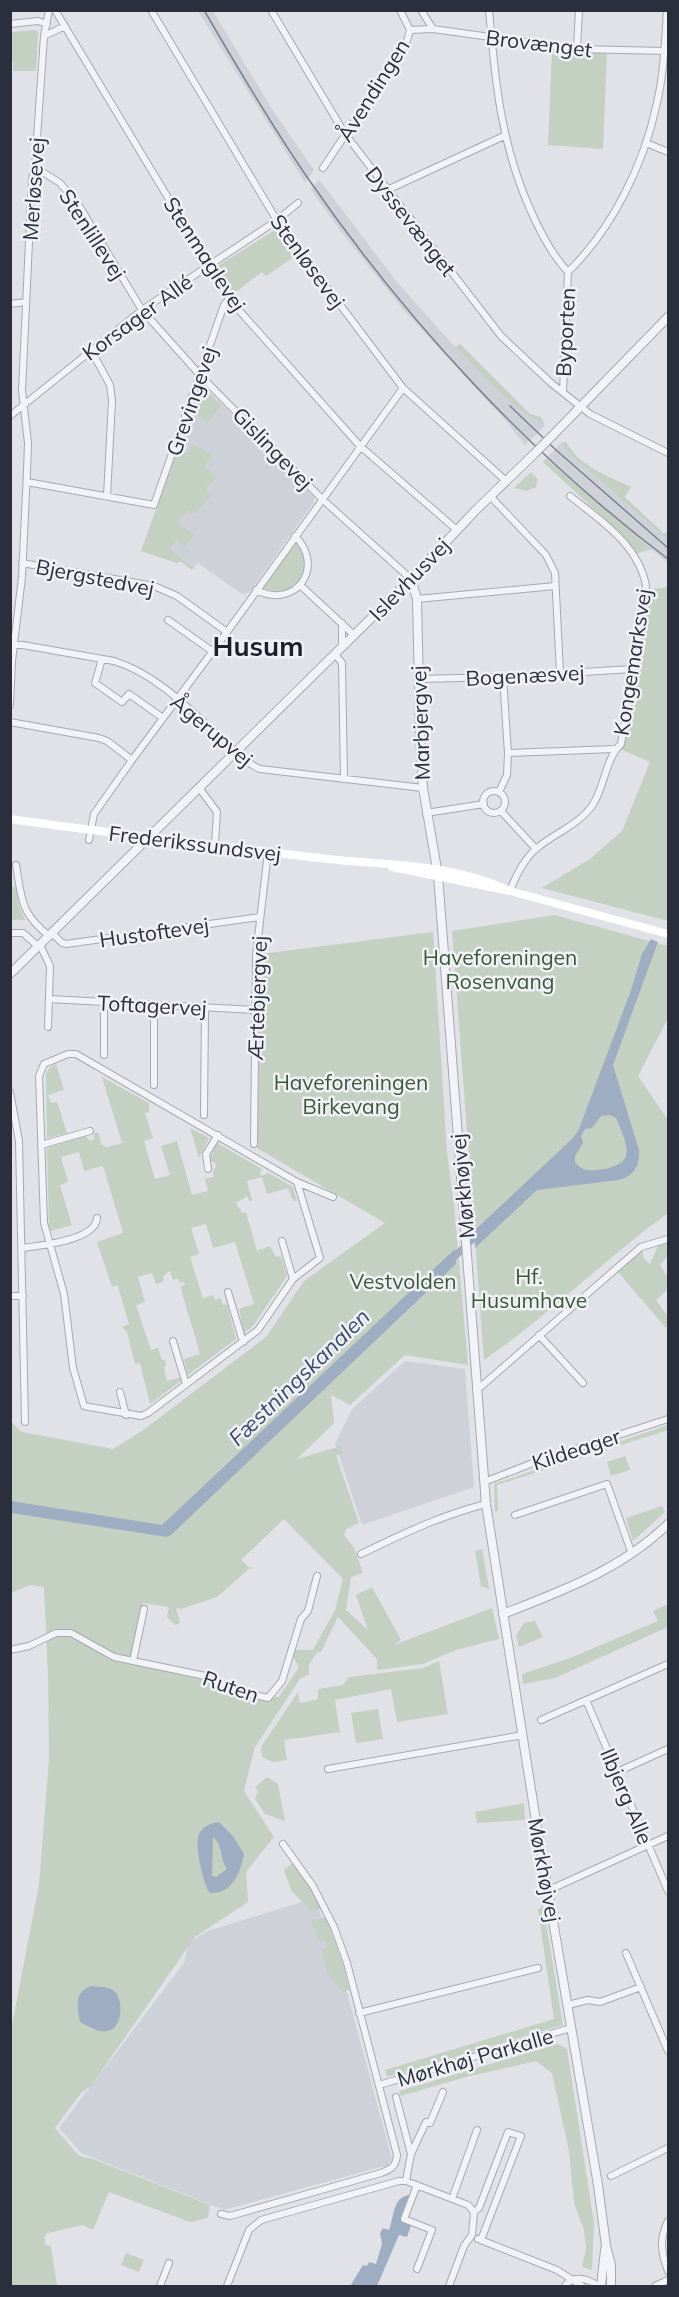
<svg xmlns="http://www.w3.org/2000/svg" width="679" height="2297" font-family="Mulish,sans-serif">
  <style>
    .built { fill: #cfd1d9 }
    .green { fill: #c4d0c2; fill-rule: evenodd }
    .water { fill: #9fadc3; fill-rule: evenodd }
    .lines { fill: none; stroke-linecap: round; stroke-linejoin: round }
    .canal { stroke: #9fadc3; stroke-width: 7 }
    .minor-casing { stroke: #a6a9b1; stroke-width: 8 }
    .tertiary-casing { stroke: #a6a9b1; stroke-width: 10 }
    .minor { stroke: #f2f3f6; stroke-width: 6 }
    .tertiary { stroke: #f2f3f6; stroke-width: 8 }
    .secondary { stroke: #fff; stroke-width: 8 }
    .tram { stroke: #7b818f; stroke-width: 1.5 }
    .tertiary-bridge-casing { stroke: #a6a9b1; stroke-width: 10; stroke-linecap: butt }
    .tertiary-bridge { stroke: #f2f3f6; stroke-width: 8 }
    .labels { text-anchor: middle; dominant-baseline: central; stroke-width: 5; stroke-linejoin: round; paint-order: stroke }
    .street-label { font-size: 21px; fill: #2b2f3d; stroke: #eff1f5 }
    .park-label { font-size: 21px; fill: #3c573a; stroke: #eff1f5 }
    .water-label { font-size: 22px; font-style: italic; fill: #3a4b6c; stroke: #eff1f5 }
    .district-label { font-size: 27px; font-weight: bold; fill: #1d212e; stroke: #eff1f5 }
  </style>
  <rect width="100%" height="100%" fill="#e0e2e7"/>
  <path class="built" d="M198 11H213L272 109 314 170 305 183Z
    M319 179 396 281 455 347 519 408 533 419 545 426 525 445 506 421 402 308 342 233 311 190Z
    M200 387H205L314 497V502L249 593 242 594 198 563 192 570 180 561 177 563 141 551Z
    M561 443 573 457 668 540V563L615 520 546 459Z
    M405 1361 465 1369 474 1487 362 1525 335 1443 352 1409Z
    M314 1898 335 1948 392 2159 388 2165 224 2210 81 2153 59 2128 184 1963 189 1942 208 1931Z"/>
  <path class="green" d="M36 30 38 33 36 71H13V62L11 61V32Z
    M552 50 607 54 603 149 548 145Z
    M275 230 279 231 297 255 266 276 262 272 232 295 216 267Z
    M460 344 530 414 541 417 545 426C511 408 483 373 455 347Z
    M203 389 221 405 207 423 193 412Z
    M191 412 180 451 188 453 192 444 212 454 204 467 217 477 207 487V494L211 496 194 514 187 510 178 523 194 535 185 546 176 540 170 549 193 568 192 570 180 561 177 563 141 551Z
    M566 442C580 467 606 475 631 487L625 497 664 534 668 530V540L573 457 561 443Z
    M546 459 651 549 636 554 622 535 543 462Z
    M531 472 538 479 536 487 527 491 514 488Z
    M296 541C321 562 299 600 262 589Z
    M668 587V921L542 888 590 859 622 831 650 762 620 749 624 745 648 590Z
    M11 886 16 887 19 906 25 920H11Z
    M554 915 668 946V1018L638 1076 668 1120V1213C605 1259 549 1315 484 1360L452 931Z
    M433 932 447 1152 454 1205 468 1365 405 1355 350 1405 331 1395 334 1423 297 1459 341 1446 343 1455H336L359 1523 346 1529 344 1535 354 1548 363 1573 351 1577 346 1610 368 1630 356 1595 372 1587 401 1640 394 1645 492 1608 499 1639 456 1650 423 1664 377 1670V1659L338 1617 321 1652H317L309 1665V1674L300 1679 255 1747 244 1791 274 1837 246 1872 248 1902 195 1937 91 2086 81 2093 55 2128 79 2156 93 2159 210 2205 208 2218 190 2222 109 2192 93 2230 82 2225 45 2234V2245L51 2246 57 2286H11V2030L39 1885 49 1759 48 1677 44 1587 30 1585 11 1593 10 1417 12 1423 22 1432 113 1449 142 1431 266 1337 304 1281 385 1223 257 1148 261 954ZM284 1519 343 1579 335 1610 313 1650H294L293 1657 299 1667 279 1697 223 1689 214 1682 131 1663 143 1603 169 1607 167 1617 175 1625 180 1623 176 1608 181 1609 217 1597 250 1568 241 1560Z
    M56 1064 64 1090 48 1095 51 1103 57 1102 67 1133 47 1138 46 1074 49 1068Z
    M102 1077 149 1103V1112L145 1113 153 1138 144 1141 155 1179 170 1175 161 1146 177 1141 192 1195 208 1191 205 1179 213 1177V1170L216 1167 215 1163 209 1160 217 1143 262 1169 260 1173 261 1176 269 1173 293 1187 297 1201H293L288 1188 267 1194 262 1177 247 1181 252 1200 249 1201 247 1196 236 1203 242 1213 246 1212 257 1251 270 1246 276 1257 281 1256 287 1276 253 1326 244 1333 239 1309 254 1304 235 1242 213 1248 206 1224 191 1228 199 1254 190 1257 202 1295 203 1298 213 1295 215 1300 221 1298 223 1305 227 1304 236 1339 188 1375 184 1359 200 1354 181 1289V1286L185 1285 184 1282 180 1283 178 1278 173 1280 170 1271 164 1275 163 1282 156 1284 152 1273 138 1277 145 1302 136 1305 151 1350 158 1348 162 1360H165L166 1365 164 1367 167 1381 181 1377 182 1380 150 1404 140 1363 135 1364 127 1332 122 1327 129 1324 118 1287 117 1285 112 1287 97 1242 123 1233 104 1169 102 1166 84 1171 79 1152 61 1157 68 1182 60 1185 72 1225 51 1231 49 1227 47 1148 86 1136 90 1141 94 1139V1134L98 1132 102 1145 107 1147 122 1143Z
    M190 1128 209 1138 199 1158Z
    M668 1242V1256L660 1265 668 1278V1289L656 1300 668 1317V1325L666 1328 617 1271 637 1254 643 1251V1257L650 1264 658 1245Z
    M668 1425V1430L497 1485 498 1511H495L494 1484Z
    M625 1456 630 1470 611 1476 607 1462Z
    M662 1506 665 1512 633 1541 626 1518Z
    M482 1549 489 1589 481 1586 475 1551Z
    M668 1604V1627L555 1678 523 1684 522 1674 570 1658 658 1621 653 1611Z
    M535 1621 543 1637 519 1647 516 1635 524 1623Z
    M439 1661 448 1714 397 1722 391 1689 335 1700 340 1732 284 1740 287 1760 273 1762 262 1757 261 1747 298 1692 300 1703 318 1699V1689L343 1685 349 1677 423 1668Z
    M378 1709 383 1739 356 1743 351 1713Z
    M267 1777 278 1784 285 1821 265 1814 255 1799 258 1791 255 1787Z
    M524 1803 525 1820 477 1823 475 1812Z
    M293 1863 311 1888 321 1909 311 1911 291 1890 284 1870Z
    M543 1905 563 2025 387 2077 385 2070 554 2019 538 1910Z
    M326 1917 344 1968 349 1990 342 1992 327 1972 322 1950 328 1946 325 1940 319 1941 311 1921Z
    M558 2044 567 2049 594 2223 592 2270 582 2267 586 2248 584 2230 574 2203 569 2151 552 2073 536 2061 466 2077 401 2096 399 2091Z
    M126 2253 144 2260 139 2272 121 2265Z"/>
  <path class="water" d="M651 939 658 942 613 1065 639 1150C640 1166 635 1175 619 1180L537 1190 475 1248 474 1231 573 1138 579 1129 630 993 642 954ZM610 1115 616 1118C620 1128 629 1145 626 1156 622 1168 598 1171 587 1170 581 1169 578 1166 575 1162V1156L583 1143 581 1136 585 1129 592 1128 601 1116Z
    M455 1249 456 1264 171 1535 167 1537 11 1513V1501L162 1525Z
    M219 1822 233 1836 244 1854C240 1874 232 1894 210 1893 203 1884 194 1844 199 1834 203 1826 211 1823 219 1822ZM213 1837C224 1846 219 1859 227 1869L216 1877 212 1876Z
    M91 1986C99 1987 108 1986 114 1991 124 1999 123 2029 107 2031 99 2033 88 2026 80 2022 77 2006 74 1992 91 1986Z
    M410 2195 401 2221 411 2225 407 2237 399 2235 377 2286H350L363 2265 367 2266 369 2262 376 2264 382 2244 380 2233 383 2228 389 2230C394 2219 392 2196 410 2195Z"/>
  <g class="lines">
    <path class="canal" d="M449 1262 480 1232"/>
    <g class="minor-casing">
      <path id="minor" d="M55 10 229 299 360 446 457 530
        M151 10 279 224 403 388 505 480
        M271 10 345 134 501 336 551 383 590 414 668 453
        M421 10 433 29
        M489 10C495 81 501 144 530 209 540 232 551 254 568 272
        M10 24 38 21 47 24
        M410 30 433 29 577 49 666 51
        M44 36 65 26
        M577 49 579 10
        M646 143 668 152
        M35 167 60 183 78 204 142 310 200 375 322 499 411 579
        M323 168 406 44 410 30 400 10
        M387 190 504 136
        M568 272C613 228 644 164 657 103 664 72 665 41 667 10
        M10 304 26 302
        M91 350 110 385 112 401 107 496
        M563 392 568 272
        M10 416 142 310 276 221 298 203
        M27 482 154 505 224 305 229 299
        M490 496 546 555 555 573 560 673
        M22 563 154 586 177 596 227 632
        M300 585 354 635
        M256 590C296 610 326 567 295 536
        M417 599 555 586
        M168 620 212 651
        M342 623V647
        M11 643 114 661C156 674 188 708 220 737 233 749 244 762 260 769L423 788
        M335 654 342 663 344 779
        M102 659 95 683 122 702 129 694 163 718
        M418 679 503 677 632 669
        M10 705 12 661 22 577 27 472 28 443 22 390 32 179 35 167 44 36 49 10
        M10 722 99 738 107 741 132 760
        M508 753 615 749
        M200 789 217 812 215 845
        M483 802a11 11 0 1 1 22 0a11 11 0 1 1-22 0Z
        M499 792 507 775 508 753 503 677
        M501 811 536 849
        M426 813 484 804
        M89 840 94 814 132 760 227 632 403 388
        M16 865C22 900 20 912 49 936
        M510 891C516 875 524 859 537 848 555 833 578 825 592 806 605 787 605 759 621 744L646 586C639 545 600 520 570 496
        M10 933H23L39 947
        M52 933 62 943 66 944 260 917
        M40 945 50 966 48 1027
        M49 999 255 1010
        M68 1054H76L297 1182 320 1258 293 1279 258 1330 148 1413 141 1416 84 1406 73 1368 64 1294 44 1223 39 1076 44 1064Z
        M104 1055V1002
        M154 1085V1005
        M10 1092 19 1141 25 1422
        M204 1115 205 1008
        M254 1144 256 955 268 852
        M41 1145 90 1131
        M208 1169 206 1154 218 1135
        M297 1182 333 1197
        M282 1241 293 1279
        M22 1248C40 1246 96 1240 97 1218
        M228 1292 243 1342
        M10 1296H23
        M539 1335 583 1383
        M173 1341 186 1384
        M477 1390 641 1247 668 1239
        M120 1392 126 1415
        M484 1482 538 1461 668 1419
        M515 1515 607 1484 632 1554
        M361 1554C402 1534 442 1515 486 1504
        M10 1650 29 1646 56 1633H71L114 1657 215 1678 229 1689 268 1698 282 1681 301 1619 308 1611 317 1576
        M133 1661 144 1609
        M586 1700 668 1891
        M541 1720 668 1664
        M328 1769 523 1735
        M617 1772 668 1749
        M549 1890 668 1836
        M626 1953 668 2051
        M568 2005 588 2000 600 2002 641 1987
        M359 2013 538 1968
        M379 2085 571 2028
        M396 2097 411 2154 406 2181
        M411 2154 426 2122 430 2123 443 2092
        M611 2176 668 2148
        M417 2185 404 2219 432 2230 417 2269
        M452 2199 477 2130
        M474 2212 479 2208 508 2132 521 2136 481 2240
        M221 2214 230 2216 381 2173C391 2169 396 2167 397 2155L347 1963 334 1927 313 1886 283 1844
        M668 2221C659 2239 661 2253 668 2271
        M478 2239 557 2270 582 2286
        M160 2286 169 2263
        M227 2286 249 2230 261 2220 399 2181H406L468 2205 474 2212 472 2235 464 2246 449 2286
        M565 2286C573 2274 588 2279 599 2286
        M655 2286 668 2280"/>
    </g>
    <g class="tertiary-casing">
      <path id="tertiary" d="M554 434 668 317
        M411 579 417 599 420 736 423 788 438 875 486 1504 536 1821 598 2185 606 2246 611 2265V2286
        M10 974 411 579 475 511 534 454
        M503 1614C562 1591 622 1569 668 1524
        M601 2286 605 2250"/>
    </g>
    <use href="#minor" class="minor"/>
    <use href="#tertiary" class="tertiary"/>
    <path class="secondary" d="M10 819C116 834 221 846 327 859 391 866 450 863 510 891
      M392 867 510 891 668 934"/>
    <path class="tram" d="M204 10C237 67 270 123 307 177 406 321 529 454 668 559
      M510 406 556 450 668 548"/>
    <g class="tertiary-bridge-casing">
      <path id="tertiary-bridge" d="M534 454 554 434"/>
    </g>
    <use href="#tertiary-bridge" class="tertiary-bridge"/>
  </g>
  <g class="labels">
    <g class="street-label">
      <text transform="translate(539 43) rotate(7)">Brovænget</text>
      <text transform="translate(373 90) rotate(-58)">Åvendingen</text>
      <text transform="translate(33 189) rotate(-86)">Merløsevej</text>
      <text transform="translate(411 221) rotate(52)">Dyssevænget</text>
      <text transform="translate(93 234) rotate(57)">Stenlillevej</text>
      <text transform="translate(205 254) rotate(57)">Stenmaglevej</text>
      <text transform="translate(308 261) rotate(54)">Stenløsevej</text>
      <text transform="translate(137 317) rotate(-36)">Korsager Allé</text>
      <text transform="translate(565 332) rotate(-87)">Byporten</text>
      <text transform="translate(191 401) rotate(-71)">Grevingevej</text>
      <text transform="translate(273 448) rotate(46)">Gislingevej</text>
      <text transform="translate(95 577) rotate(11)">Bjergstedvej</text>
      <text transform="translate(409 579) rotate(-46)">Islevhusvej</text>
      <text transform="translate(632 662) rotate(-81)">Kongemarksvej</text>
      <text transform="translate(525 675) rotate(-3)">Bogenæsvej</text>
      <text transform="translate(420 723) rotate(-92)">Marbjergvej</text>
      <text transform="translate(212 730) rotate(40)">Ågerupvej</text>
      <text transform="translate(195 843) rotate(7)">Frederikssundsvej</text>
      <text transform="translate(154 932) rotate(-8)">Hustoftevej</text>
      <text transform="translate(257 998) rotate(-88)">Ærtebjergvej</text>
      <text transform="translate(152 1005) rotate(3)">Toftagervej</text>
      <text transform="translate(462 1186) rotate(-95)">Mørkhøjvej</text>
      <text transform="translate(576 1449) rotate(-18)">Kildeager</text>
      <text transform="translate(231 1686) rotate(19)">Ruten</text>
      <text transform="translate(627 1796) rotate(67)">Ilbjerg Alle</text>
      <text transform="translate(545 1870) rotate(80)">Mørkhøjvej</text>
      <text transform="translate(475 2057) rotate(-16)">Mørkhøj Parkalle</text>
    </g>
    <g class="park-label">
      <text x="500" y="957">Haveforeningen<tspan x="500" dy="24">Rosenvang</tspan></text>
      <text x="351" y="1082">Haveforeningen<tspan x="351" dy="24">Birkevang</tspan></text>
      <text x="529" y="1276">Hf.<tspan x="529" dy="24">Husumhave</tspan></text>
      <text x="403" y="1281">Vestvolden</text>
    </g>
    <g class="water-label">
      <text transform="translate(299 1377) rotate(-44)">Fæstningskanalen</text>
    </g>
    <g class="district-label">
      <text x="258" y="646">Husum</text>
    </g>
  </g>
  <rect width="679" height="2297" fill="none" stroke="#2b2f3d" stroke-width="24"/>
</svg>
